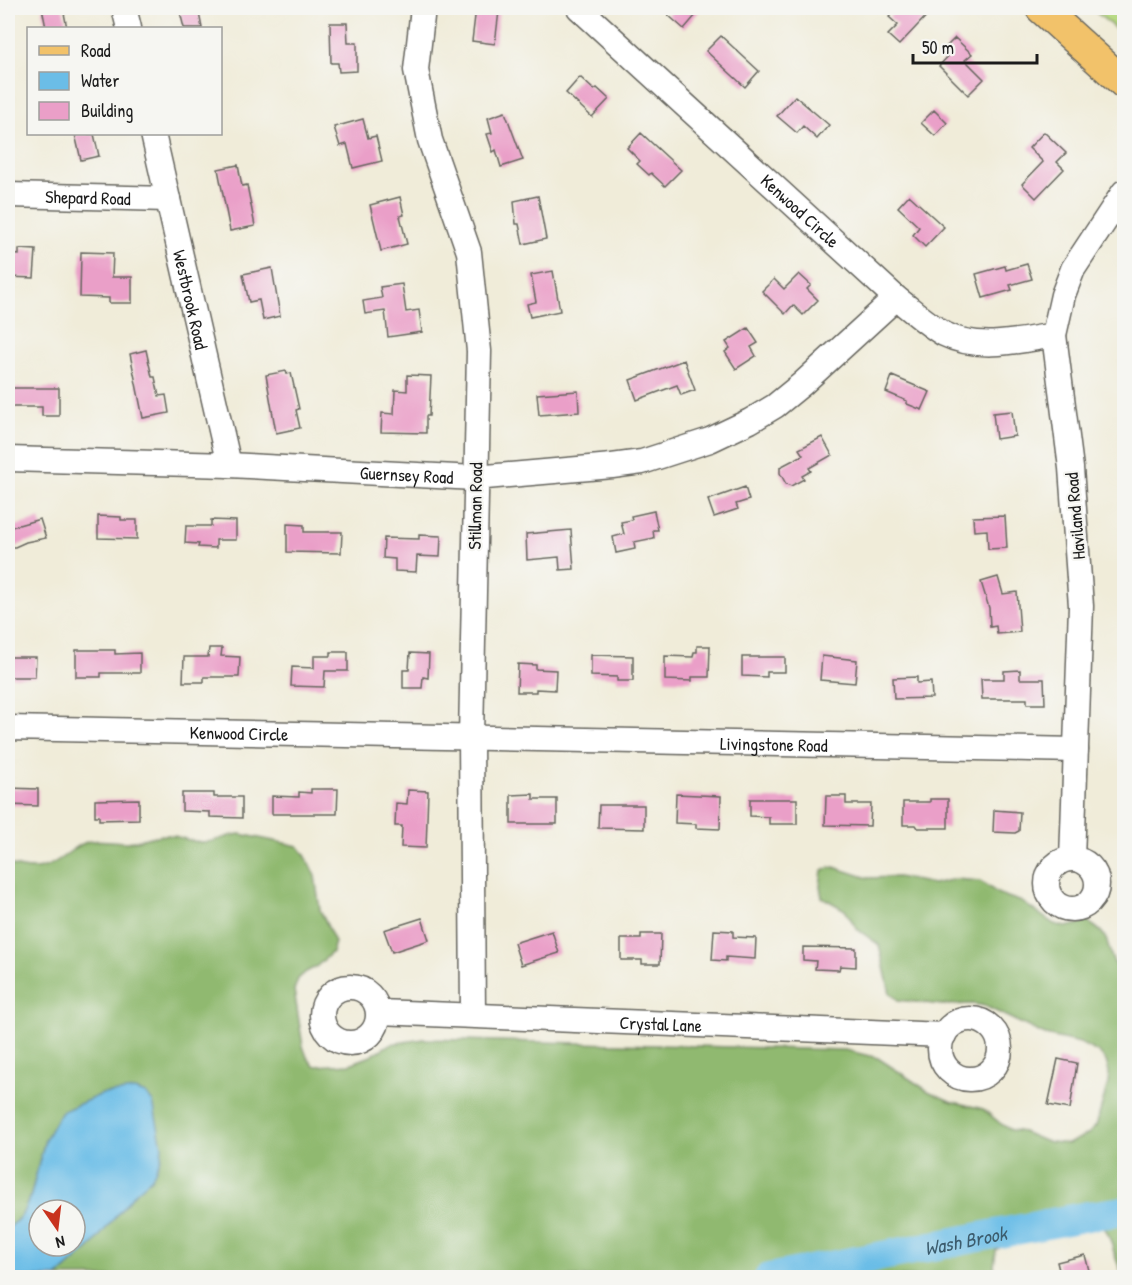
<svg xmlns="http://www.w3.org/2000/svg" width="1132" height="1285" font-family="'Patrick Hand',sans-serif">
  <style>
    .green { fill: #b6d981; stroke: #697a4e; stroke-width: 1.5 }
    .forest { fill: #90b96f; stroke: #566a46; stroke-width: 1.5 }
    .water { fill: #6bbde7; stroke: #446c82; stroke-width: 1.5; fill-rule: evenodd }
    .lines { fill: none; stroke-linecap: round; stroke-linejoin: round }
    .river { stroke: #6bbde7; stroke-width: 30 }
    .building { fill: #ea9fc8 }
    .minor-casing { stroke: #66655e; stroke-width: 27 }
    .major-casing { stroke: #66655e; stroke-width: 33 }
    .minor { stroke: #fff; stroke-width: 24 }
    .major { stroke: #f2c26a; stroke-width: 30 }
    .labels { text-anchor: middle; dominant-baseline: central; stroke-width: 4.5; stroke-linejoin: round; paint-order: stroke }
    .street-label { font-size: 18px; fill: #1c1c1c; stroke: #f6f6f2 }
    .water-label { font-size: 20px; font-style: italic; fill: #3c5c6d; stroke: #f6f6f2 }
  </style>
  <rect width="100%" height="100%" fill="#f6f6f2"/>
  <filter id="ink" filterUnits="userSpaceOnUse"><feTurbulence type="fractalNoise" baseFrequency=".0167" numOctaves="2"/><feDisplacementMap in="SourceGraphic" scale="12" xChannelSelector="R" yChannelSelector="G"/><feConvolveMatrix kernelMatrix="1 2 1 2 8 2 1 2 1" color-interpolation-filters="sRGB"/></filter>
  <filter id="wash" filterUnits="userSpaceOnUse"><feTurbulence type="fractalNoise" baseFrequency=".008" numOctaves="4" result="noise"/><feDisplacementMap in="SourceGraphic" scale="24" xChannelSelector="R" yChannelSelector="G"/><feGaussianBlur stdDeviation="1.35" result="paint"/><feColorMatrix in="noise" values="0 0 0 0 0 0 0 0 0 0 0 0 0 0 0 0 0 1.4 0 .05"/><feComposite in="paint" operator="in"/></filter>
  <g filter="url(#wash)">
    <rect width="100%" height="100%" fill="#f0ecd9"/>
    <path class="green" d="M1091 8H1124V36Z"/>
    <path class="forest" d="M240 834 298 846 305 855 315 876 320 910 335 942 332 952 316 967 306 972 298 979 294 990 303 1046 307 1057 314 1066 350 1064 371 1056 390 1044 424 1039 845 1050 878 1058 928 1091 950 1101 983 1109 1001 1124 1011 1130 1023 1132 1044 1141 1068 1144 1088 1134 1096 1126 1108 1083 1109 1072 1106 1061 1099 1053 1080 1043 1045 1035 985 1006 974 1004 942 1005 898 1000 890 993 879 945 857 929 845 910 822 897 820 887 822 870 834 867 868 878 898 877 933 884 955 879 980 881 999 894 1022 902 1054 924 1066 927 1088 922C1095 927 1103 931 1106 939 1113 956 1108 960 1124 972V1275C1113 1261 1114 1241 1104 1227L1092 1226 1070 1232 1046 1234 1001 1247 996 1250 994 1266 997 1277H57L90 1248 134 1193 151 1179 45 1140 31 1195 22 1215 8 1229V864C36 874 48 869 71 851 77 847 83 842 91 841 103 839 115 842 127 842 141 841 154 834 168 835 180 836 192 843 204 842 216 842 227 835 240 834Z"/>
    <path class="water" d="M135 1090 146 1094 153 1102 162 1146 161 1158 151 1179 134 1194 90 1248 57 1277H8V1229L22 1215 31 1195 45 1140 56 1120 63 1111 102 1094ZM39 1210H75V1246H39Z"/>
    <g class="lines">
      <path class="river" id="s1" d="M769 1278 1088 1216 1124 1211"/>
    </g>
    <g id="blocks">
      <path class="building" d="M42 8H63L67 28H46Z
        M179 8H198L202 28H184Z
        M476 8 499 11 495 44 472 41Z
        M675 8H702L684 29 668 15Z
        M898 8H934L899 45 888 35 898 25 889 17Z
        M330 23H347L348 43H357V71L339 72 338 63H331Z
        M721 36 759 71 745 87 706 51Z
        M955 38 972 54 965 60 984 79 968 95 939 66 952 52 946 47Z
        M580 77 594 90 597 88 609 99 592 117 566 93Z
        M795 96 829 125 817 139 803 126 797 133 777 116Z
        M934 110 947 123 935 136 921 123Z
        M505 112 523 160 501 167 496 150 493 152 487 134 492 133 488 118Z
        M363 119 368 138 376 136 382 161 353 168 347 144 340 146 334 127Z
        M1044 132 1066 153 1057 162 1064 169 1036 198 1022 184 1043 162 1029 148Z
        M641 133 681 170 665 186 651 173 649 175 637 164 640 161 627 148Z
        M75 134H94L99 156 81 160Z
        M238 165 242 186 247 185 255 226 230 231 218 169Z
        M909 195 944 227 925 247 913 235 919 227 898 207Z
        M538 196 546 239 523 244 519 224H516L514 201Z
        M400 197 404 215 400 216 407 244 381 251 370 205Z
        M19 249 36 250 34 278 8 277V254L19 255Z
        M81 252 113 253 112 277H132V303H109V298L80 297Z
        M1027 264 1032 279 1010 285 1012 290 983 298 976 274 1005 266 1006 270Z
        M272 268 280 316 263 320 259 300 249 302 243 274Z
        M553 271 560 311 530 317 527 304 536 302 531 275Z
        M799 274 811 285 807 289 818 300 803 315 793 305 785 314 762 291 774 279 784 289Z
        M402 284 406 312 419 310 422 332 388 337 385 311 365 314 363 301 382 298 380 287Z
        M748 328 758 343 751 347 756 356 736 369 725 352 730 348 726 342Z
        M146 350 152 377H155L159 396 166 395 169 413 143 418 130 354Z
        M684 360 695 390 681 395 677 385 637 400 630 380Z
        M286 371 287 374 291 373 299 409 296 410 300 428 276 433 266 375Z
        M407 375 431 376 429 416H426V433L381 432 382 413 394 414 395 390 407 391Z
        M892 376 930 392 922 410 907 404V401L886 392Z
        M8 388H59V416H42V407H8Z
        M578 391 579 412 539 415 537 394Z
        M1012 411 1015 436 996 439 993 413Z
        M822 437 832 455 809 468 811 471 802 476 804 479 791 486 786 484 780 473V467L803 455 799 449Z
        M745 487 749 500 736 504 738 509 714 517 708 500Z
        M654 511 658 530H653L654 538 634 542 635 549 616 553 613 537 624 534 621 522 632 520 631 516Z
        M98 516 121 517V520H137V539L98 538Z
        M1005 516 1007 548 988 549 987 530 974 531 973 517Z
        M40 519 46 538 26 542 15 547H8V528Z
        M211 520 236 521V540H216V548L198 547 199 544 185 543 186 526H211Z
        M287 524 304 525V532H342L341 553 287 552Z
        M571 530 574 569 560 570 559 557 527 560 526 534Z
        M419 535 441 536 440 557 417 556 416 572 395 571V559L383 558 384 538 419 539Z
        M998 577 1003 594 1017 592 1020 632 997 634 996 626 990 627 989 608 981 582Z
        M697 646H710L709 677H692V681L665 680V656L693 657 694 652H697Z
        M209 648H222L221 656 240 657 239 677H204V682H183L184 657H208Z
        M76 650H115V654L140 653V673H101V677H76Z
        M331 652H348V671H325L324 687 291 686 292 667 314 668V656H331Z
        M410 653 429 654 428 678 423 677 422 688H403V670H409Z
        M591 655 633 656V681H617V677L591 676Z
        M822 656 857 660 855 683 820 680Z
        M8 657H36L35 677H8Z
        M742 657H785V672H767V677L742 676Z
        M518 664 536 665V669L556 670 555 690 536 689V692H517Z
        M1020 670V679H1044L1045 704H1027V699H982L981 679H1004V671Z
        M917 677V683L931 682 932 698 894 699 893 678Z
        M8 788 38 789V806L8 805Z
        M311 789H338L337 814H272V796L299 797V792L311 793Z
        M408 790 428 791 426 848 401 847 402 826H395L396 803 407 804Z
        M182 793H214V797H242V818L210 817V812L182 811Z
        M533 794V799H557V824H511V795Z
        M676 794 721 796 720 829 696 828V824L675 823Z
        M826 796H846V804H871L870 826 825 825Z
        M139 799V819L99 820V816H95V800Z
        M750 799H797V824H769V817L750 816Z
        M930 799H948V828H918L916 825H903V802H930Z
        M599 805H644V829L598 828Z
        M994 810 1020 812 1019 831 1015 833 993 832Z
        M422 918 429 940 392 952 384 930Z
        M714 930 733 931V937L756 938 755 959 726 957V961L712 960Z
        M552 931 559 953 521 965 514 943Z
        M641 934H661L660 964H642V960H621V939H641Z
        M803 947 856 948V967L840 966 839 970 815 969 816 961 803 960Z
        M1058 1059 1077 1063 1070 1109 1048 1105Z
        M1085 1255 1091 1278H1061L1057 1262Z"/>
    </g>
  </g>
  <g filter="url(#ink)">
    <use href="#blocks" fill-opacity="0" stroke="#66655e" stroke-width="1.5"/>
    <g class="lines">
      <g class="minor-casing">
        <g id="minor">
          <path d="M124 8 129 28"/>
          <path d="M423 8 416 70 430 140 469 252 479 351 471 737 473 1014"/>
          <path id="s2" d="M579 8 896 298C912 310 927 324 944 334 978 351 1019 341 1054 335"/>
          <path id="s3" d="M153 134 229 465"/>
          <path id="s4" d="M8 195 168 199"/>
          <path id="s5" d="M8 459 229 465 475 478 612 466 642 462 710 440 750 421 775 406 802 384 896 298"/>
          <path id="s6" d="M8 728 1076 750"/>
          <path d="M1072 859 1081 606 1071 468 1054 335 1063 295 1073 269 1124 192"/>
          <circle cx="1072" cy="884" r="25"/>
          <circle cx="350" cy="1015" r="28"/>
          <path id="s7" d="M379 1012 944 1035"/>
          <circle cx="970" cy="1049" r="30"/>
        </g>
      </g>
      <g class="major-casing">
        <path id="major" d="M1041 8 1124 83"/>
      </g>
      <use href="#minor" class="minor"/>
      <use href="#major" class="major"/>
    </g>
  </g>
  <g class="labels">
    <g class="street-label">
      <text stroke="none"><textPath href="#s4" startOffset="80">Shepard Road</textPath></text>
      <text stroke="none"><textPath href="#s2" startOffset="300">Kenwood Circle</textPath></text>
      <text stroke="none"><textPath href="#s3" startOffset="170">Westbrook Road</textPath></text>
      <text stroke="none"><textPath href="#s5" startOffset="399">Guernsey Road</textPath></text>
      <text transform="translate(475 506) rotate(-89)">Stillman Road</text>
      <text transform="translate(1075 516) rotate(-95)">Haviland Road</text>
      <text stroke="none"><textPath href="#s6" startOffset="231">Kenwood Circle</textPath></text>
      <text stroke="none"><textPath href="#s6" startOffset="766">Livingstone Road</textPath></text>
      <text stroke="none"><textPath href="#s7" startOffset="282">Crystal Lane</textPath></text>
    </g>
    <g class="water-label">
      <text stroke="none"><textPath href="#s1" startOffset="200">Wash Brook</textPath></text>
    </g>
  </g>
  <rect width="1132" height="1285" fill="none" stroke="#f6f6f2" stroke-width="30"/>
  <rect x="27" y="27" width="195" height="108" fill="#f6f6f2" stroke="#9f9f9c" stroke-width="1.5"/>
  <rect x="39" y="46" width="30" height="9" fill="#f2c26a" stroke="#9f9f9c" stroke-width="1.5"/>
  <text x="81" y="57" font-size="18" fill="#1c1c1c">Road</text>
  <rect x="39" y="72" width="30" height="18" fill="#6bbde7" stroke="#9f9f9c" stroke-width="1.5"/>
  <text x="81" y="87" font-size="18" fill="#1c1c1c">Water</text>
  <rect x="39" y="102" width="30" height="18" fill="#ea9fc8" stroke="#9f9f9c" stroke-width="1.5"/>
  <text x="81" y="117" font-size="18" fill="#1c1c1c">Building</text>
  <g transform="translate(57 1228) rotate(166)"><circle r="28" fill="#f6f6f2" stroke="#9f9f9c" stroke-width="1.5"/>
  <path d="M0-4.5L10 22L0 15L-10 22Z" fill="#c8321e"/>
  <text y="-9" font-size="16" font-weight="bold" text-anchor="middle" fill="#1c1c1c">N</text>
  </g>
  <path d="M913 54v9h124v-9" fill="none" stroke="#1c1c1c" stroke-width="3"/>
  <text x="922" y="54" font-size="18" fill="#1c1c1c" stroke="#f6f6f2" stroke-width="4.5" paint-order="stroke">50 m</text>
</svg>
